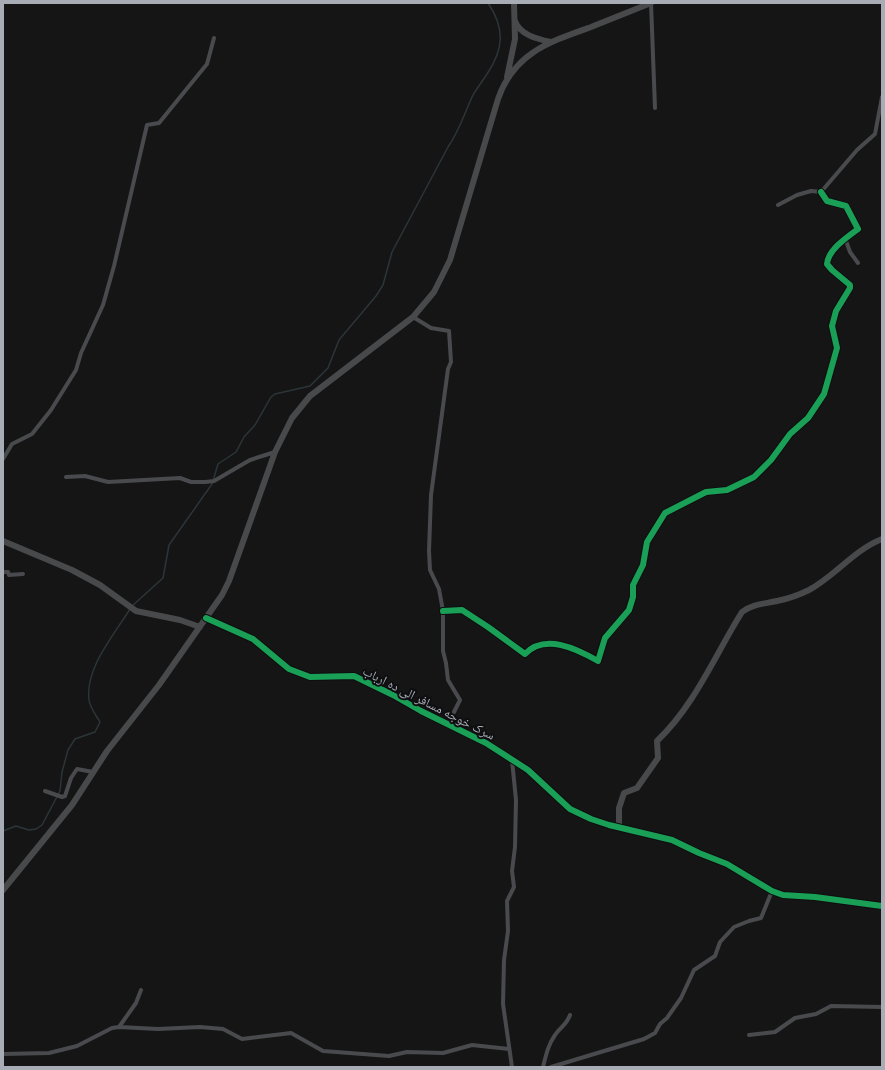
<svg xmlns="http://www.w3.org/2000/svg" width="885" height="1070" font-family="Karla,'Noto Naskh Arabic',sans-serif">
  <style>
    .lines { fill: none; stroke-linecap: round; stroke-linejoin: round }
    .stream { stroke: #2c3539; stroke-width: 1.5 }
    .street { stroke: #494a4d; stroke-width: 4 }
    .secondary { stroke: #48494b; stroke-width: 6 }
    .cycleway-casing { stroke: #0f0f11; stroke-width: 8 }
    .cycleway { stroke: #1a9f57; stroke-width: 6 }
    .labels { text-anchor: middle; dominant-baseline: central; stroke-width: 4; stroke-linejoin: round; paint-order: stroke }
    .street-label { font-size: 13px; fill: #a7acb5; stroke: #0f0f11 }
  </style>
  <rect width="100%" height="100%" fill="#151515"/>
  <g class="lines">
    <path class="stream" d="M132 606 163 578 169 545 212 484 218 464 236 452 244 437 255 425 271 397 275 394 310 386 328 368 339 340 376 296 383 285 392 252 448 147C459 131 464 115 472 97 476 89 482 82 487 74 504 49 505 28 488 3
      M3 831 16 826 29 830 36 829 42 825 60 791 62 772 68 750 75 739 95 732 100 722C96 715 90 708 89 700 85 668 114 635 130 609"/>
    <path class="street" d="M651 3 655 108
      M778 205 797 195 811 191 821 192 857 150 875 134 882 97
      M845 238 850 252 858 263
      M413 317 431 328 449 331 451 362 448 369 431 495 429 551 430 570 439 589 443 611V651L446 663 448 680 460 700 448 724
      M3 459 12 444 32 434 51 410 76 370 81 353 103 305 114 266 147 125 159 123 207 64 214 38
      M66 477 85 476 108 482 180 478 191 482H205L214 481 250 460 275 452
      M3 572H8L9 575 23 574
      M443 611 462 610 488 627 525 654C545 633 577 649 598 661L605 638 629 610 633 597V585L643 565 647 542 665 513 706 492 727 490 754 477 771 460 790 434 808 418 824 394 837 348 832 326 836 311 850 288V285L832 270 827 264C828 250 847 237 858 229L846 206 827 201 821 192
      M512 760 516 800 515 847 512 871 514 887 507 901 508 931 504 960 503 1004 512 1067
      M45 791 62 797 65 796 71 778 77 769 93 772
      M119 1027 136 1003 141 990
      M749 1035 775 1032 795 1018 816 1014 831 1006 882 1007
      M3 1054 49 1053 77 1046 112 1028 119 1027 158 1029 200 1027 223 1029 242 1039 291 1033 323 1051 389 1056 407 1052 443 1053 472 1045 509 1049
      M543 1067C546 1055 548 1045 555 1035 561 1026 566 1026 570 1015
      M551 1067 644 1039 655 1033 660 1024 667 1018 681 998 694 970 715 956 720 942 734 927 749 921 761 918 772 891"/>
    <path class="secondary" d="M515 21C520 35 537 39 551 42
      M507 77 515 39 514 3
      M3 541 72 570 100 585 136 611 180 620 200 627
      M206 618 253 639 289 669 310 677 354 676 393 695 421 711 486 743 528 770 570 809 591 819 609 825 672 840 699 853 727 864 772 891 783 895 815 897 882 906
      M619 827V808L624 793 637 788 658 758 657 741C695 705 715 655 742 612 752 604 764 604 777 601 787 599 799 595 809 590 835 576 854 550 882 539
      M3 890 72 805 107 751 159 685 222 595 229 581 275 452 292 418 310 396 413 317 434 292 450 260 498 99C514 53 549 42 591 27 611 19 631 11 651 3"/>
    <g class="cycleway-casing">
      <path id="cycleway" d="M443 611 462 610 488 627 525 654C545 633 577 649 598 661L605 638 629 610 633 597V585L643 565 647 542 665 513 706 492 727 490 754 477 771 460 790 434 808 418 824 394 837 348 832 326 836 311 850 288V285L832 270 827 264C828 250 847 237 858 229L846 206 827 201 821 192
        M206 618 253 639 289 669 310 677 354 676 393 695 421 711 486 743 528 770 570 809 591 819 609 825 672 840 699 853 727 864 772 891 783 895 815 897 882 906"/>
    </g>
    <use href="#cycleway" class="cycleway"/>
  </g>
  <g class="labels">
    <g class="street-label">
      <text transform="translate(429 703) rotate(27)">سرک خوجه مسافر الی ده ارباب</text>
    </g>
  </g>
  <rect width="885" height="1070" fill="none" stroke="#a7acb5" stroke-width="8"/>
</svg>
